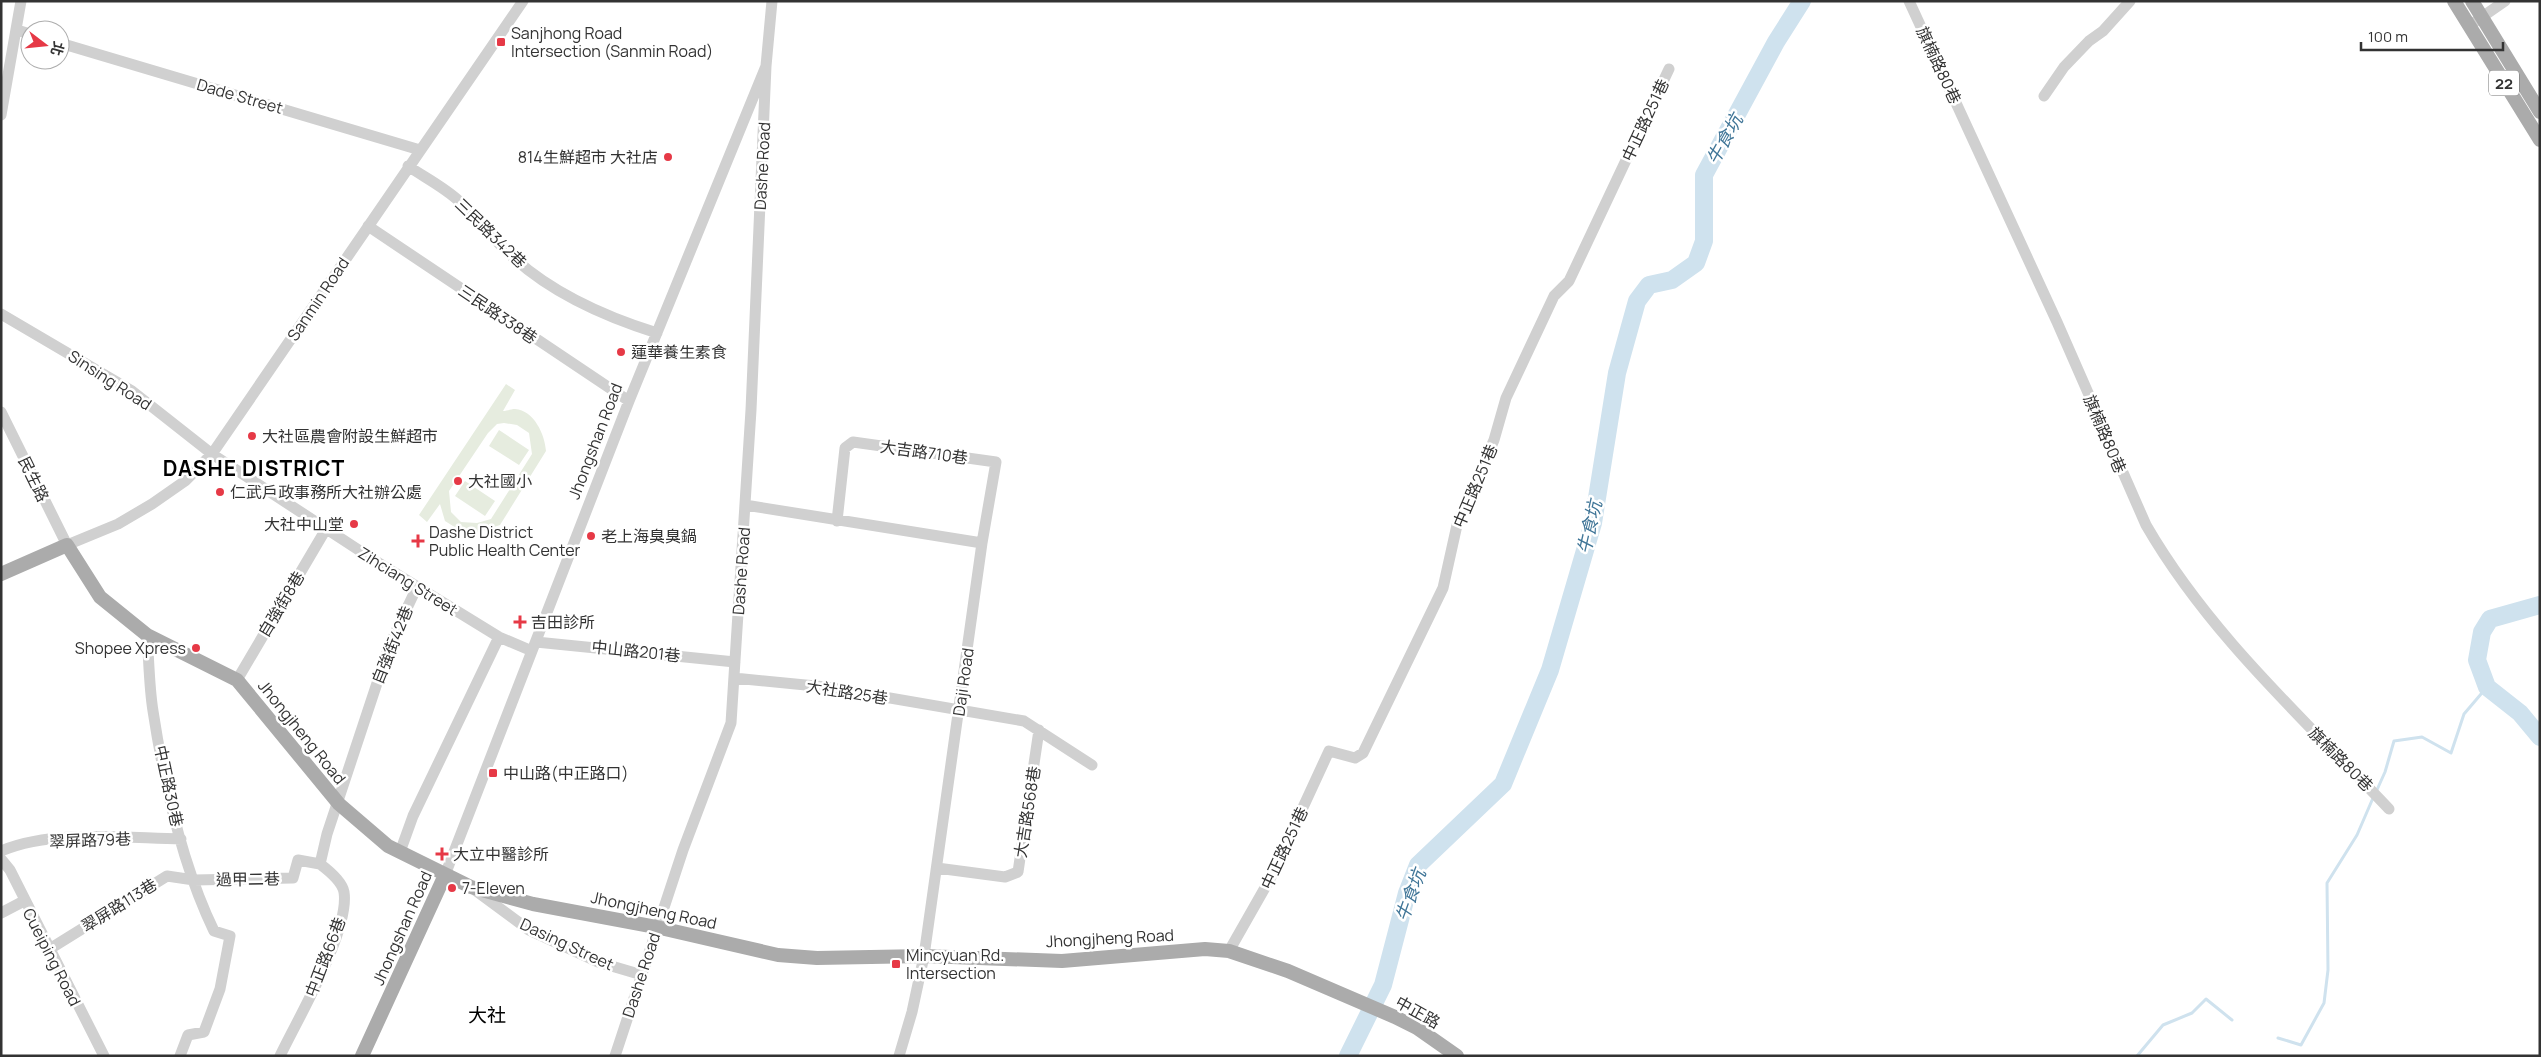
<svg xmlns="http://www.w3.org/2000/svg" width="2541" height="1057" font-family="Manrope,'Noto Sans TC',sans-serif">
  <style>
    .green { fill: #e6ecdf; fill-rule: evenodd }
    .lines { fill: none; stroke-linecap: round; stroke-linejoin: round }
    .stream { stroke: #cfe2ee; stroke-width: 3 }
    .river { stroke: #cfe2ee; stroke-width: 18 }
    .minor { stroke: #d0d0d0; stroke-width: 11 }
    .major { stroke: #ababab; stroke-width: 14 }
    .poi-dot { fill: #e63946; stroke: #fff; stroke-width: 2 }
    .labels { text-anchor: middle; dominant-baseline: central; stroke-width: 5; stroke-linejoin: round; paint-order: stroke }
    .shield { fill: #fff; stroke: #707070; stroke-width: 1 }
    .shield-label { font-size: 15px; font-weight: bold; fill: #333 }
    .poi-label { font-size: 16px; fill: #333; stroke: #fff; text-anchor: start }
    .street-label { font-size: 16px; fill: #333; stroke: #fff }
    .water-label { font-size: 18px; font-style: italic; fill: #3f7597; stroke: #fff }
    .quarter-label { font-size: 19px; fill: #000; stroke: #fff }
    .district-label { font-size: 21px; font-weight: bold; letter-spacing: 1px; fill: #000; stroke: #fff }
  </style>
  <rect width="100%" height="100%" fill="#fff"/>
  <path class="green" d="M506 384 515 390 503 411C507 411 511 409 515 409 534 410 545 435 546 451L500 525 473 534 461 531 445 521 440 504 427 522 419 515ZM504 423 517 425 529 433 532 454 491 519 477 523 461 522 451 512 449 491 488 433 497 424Z
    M499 430 529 450 519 465 489 446Z
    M465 481 495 501 485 516 455 496Z"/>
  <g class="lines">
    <path class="stream" d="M2376 792 2385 772 2394 741 2422 737 2451 753 2464 714 2487 687
      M2278 1038 2301 1045 2324 1003 2328 970 2327 883 2357 835 2373 798
      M2137 1056 2163 1025 2192 1013 2206 999 2232 1020"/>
    <path class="river" d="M2540 605 2490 619 2482 632 2477 660 2487 687 2520 713 2540 737
      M1348 1056 1383 985 1407 893 1418 865 1503 784 1550 670 1593 523 1617 373 1637 301 1649 285 1672 280 1696 263 1704 241V175L1776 42 1802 1"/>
    <path class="minor" d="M1909 1 2057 322 2146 525C2209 634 2303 718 2389 809
      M2469 26 2505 1
      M17 30 30 34
      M60 43 420 150
      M2044 96 2064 67 2089 41 2103 31 2130 1
      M1 115 21 1
      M408 166C424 177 444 187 459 201 478 220 495 241 515 259 555 295 606 317 657 333
      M368 226 629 401
      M1 314 132 391 212 454 377 562 499 637 532 651
      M1 412 67 545 118 524 152 504 185 481 212 454 523 1
      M745 505 982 543 924 956 912 1012 899 1056
      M837 521 845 448 853 442 996 462 982 543
      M147 635C149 660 149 686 153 711 164 783 183 867 214 931L230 936 220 989 204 1032 188 1035 180 1056
      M536 642 735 662
      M734 678 826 687 1024 721 1092 765
      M237 680 326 529
      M1 851C53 829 125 838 181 839
      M400 852 413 816 499 637
      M1 859 10 870 104 1056
      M937 868 1005 877 1018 872 1039 730
      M445 875 629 401 766 66 772 1
      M475 890 529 930 598 962 642 975
      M1 913 24 901
      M48 950 167 876 194 880 293 878 298 860 320 864
      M1229 951 1270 879 1329 751 1355 758 1363 753 1443 588 1457 525 1494 440 1506 398 1554 296 1569 281 1669 69
      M280 1056C297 1020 350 931 344 892 342 881 328 870 320 864L327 834 390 644 417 587
      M615 1056 683 850 731 723 751 410 766 66"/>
    <path class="major" d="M2454 1 2540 140
      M2472 1 2540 112
      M1 574 67 545 100 597 147 635 237 680 339 804 388 846 471 887 533 904 656 927 778 955 817 958 924 956 1062 961 1205 949 1229 951 1288 971 1395 1017 1417 1028 1457 1056
      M362 1056 445 875"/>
  </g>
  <g class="poi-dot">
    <rect x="496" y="37" width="10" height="10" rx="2.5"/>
    <circle cx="668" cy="157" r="5"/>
    <circle cx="621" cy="352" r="5"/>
    <circle cx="252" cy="436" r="5"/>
    <circle cx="458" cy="481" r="5"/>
    <circle cx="220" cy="492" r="5"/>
    <circle cx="354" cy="524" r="5"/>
    <circle cx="591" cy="536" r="5"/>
    <path d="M415.5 533.5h5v5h5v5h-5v5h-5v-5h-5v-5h5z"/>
    <path d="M517.5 614.5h5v5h5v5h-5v5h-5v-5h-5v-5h5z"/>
    <circle cx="196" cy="648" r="5"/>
    <rect x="488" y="768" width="10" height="10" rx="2.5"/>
    <path d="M439.5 846.5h5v5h5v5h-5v5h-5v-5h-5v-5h5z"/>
    <circle cx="452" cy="888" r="5"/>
    <rect x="891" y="959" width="10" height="10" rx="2.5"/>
  </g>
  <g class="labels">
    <rect class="shield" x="2489" y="70.5" width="30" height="25" rx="4"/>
    <g class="shield-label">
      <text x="2504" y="83">22</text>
    </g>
    <g class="poi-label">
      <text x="511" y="33">Sanjhong Road<tspan x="511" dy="18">Intersection (Sanmin Road)</tspan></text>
      <text x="658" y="157" text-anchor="end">814生鮮超市 大社店</text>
      <text x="631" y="352">蓮華養生素食</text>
      <text x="262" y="436">大社區農會附設生鮮超市</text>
      <text x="468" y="481">大社國小</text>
      <text x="230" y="492">仁武戶政事務所大社辦公處</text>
      <text x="344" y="524" text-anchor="end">大社中山堂</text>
      <text x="429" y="532">Dashe District<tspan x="429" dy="18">Public Health Center</tspan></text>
      <text x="601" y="536">老上海臭臭鍋</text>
      <text x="531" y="622">吉田診所</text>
      <text x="186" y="648" text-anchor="end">Shopee Xpress</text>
      <text x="503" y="773">中山路(中正路口)</text>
      <text x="453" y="854">大立中醫診所</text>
      <text x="462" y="888">7-Eleven</text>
      <text x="906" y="955">Mincyuan Rd.<tspan x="906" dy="18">Intersection</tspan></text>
    </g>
    <g class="street-label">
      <text transform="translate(1939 65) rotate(65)">旗楠路80巷</text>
      <text transform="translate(240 96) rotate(16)">Dade Street</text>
      <text transform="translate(1645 120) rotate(-65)">中正路251巷</text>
      <text transform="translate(762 166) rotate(-87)">Dashe Road</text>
      <text transform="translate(491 233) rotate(44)">三民路342巷</text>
      <text transform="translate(318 299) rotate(-56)">Sanmin Road</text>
      <text transform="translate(498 314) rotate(34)">三民路338巷</text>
      <text transform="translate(110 380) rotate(33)">Sinsing Road</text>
      <text transform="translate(2105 434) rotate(67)">旗楠路80巷</text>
      <text transform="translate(595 441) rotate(-69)">Jhongshan Road</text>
      <text transform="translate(924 452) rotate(8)">大吉路710巷</text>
      <text transform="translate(34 479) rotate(64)">民生路</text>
      <text transform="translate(1475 486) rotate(-67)">中正路251巷</text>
      <text transform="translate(741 571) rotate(-86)">Dashe Road</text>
      <text transform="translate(408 581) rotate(32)">Zihciang Street</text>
      <text transform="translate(281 604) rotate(-59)">自強街8巷</text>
      <text transform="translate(392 645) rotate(-68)">自強街42巷</text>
      <text transform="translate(636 651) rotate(6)">中山路201巷</text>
      <text transform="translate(963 682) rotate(-82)">Daji Road</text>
      <text transform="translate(847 692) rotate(9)">大社路25巷</text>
      <text transform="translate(302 732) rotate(51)">Jhongjheng Road</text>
      <text transform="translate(2341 759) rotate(45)">旗楠路80巷</text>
      <text transform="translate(169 786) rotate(78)">中正路30巷</text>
      <text transform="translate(1027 812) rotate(-81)">大吉路568巷</text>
      <text transform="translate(90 840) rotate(-2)">翠屏路79巷</text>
      <text transform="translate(1284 848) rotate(-65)">中正路251巷</text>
      <text transform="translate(248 879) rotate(-1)">過甲二巷</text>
      <text transform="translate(119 905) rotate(-32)">翠屏路113巷</text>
      <text transform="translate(654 910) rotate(12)">Jhongjheng Road</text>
      <text transform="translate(402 928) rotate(-66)">Jhongshan Road</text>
      <text transform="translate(1110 938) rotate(-3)">Jhongjheng Road</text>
      <text transform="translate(567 944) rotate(25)">Dasing Street</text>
      <text transform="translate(52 957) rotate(63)">Cueiping Road</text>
      <text transform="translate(325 957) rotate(-69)">中正路66巷</text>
      <text transform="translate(641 975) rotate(-72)">Dashe Road</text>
      <text transform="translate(1418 1012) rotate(29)">中正路</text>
    </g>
    <g class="water-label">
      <text transform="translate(1724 139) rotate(-61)">牛食坑</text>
      <text transform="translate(1589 527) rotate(-77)">牛食坑</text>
      <text transform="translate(1410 895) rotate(-70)">牛食坑</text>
    </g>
    <g class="quarter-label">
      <text x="487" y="1015">大社</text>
    </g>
    <g class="district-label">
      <text x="254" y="468">DASHE DISTRICT</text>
    </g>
  </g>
  <rect width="2541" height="1057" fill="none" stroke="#333333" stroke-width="5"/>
  <g transform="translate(45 45) rotate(106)"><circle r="24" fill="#ffffff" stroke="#adadad"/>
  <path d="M0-4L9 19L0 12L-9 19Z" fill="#e63946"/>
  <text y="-8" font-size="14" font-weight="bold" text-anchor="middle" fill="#333333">北</text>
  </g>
  <path d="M2361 42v8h142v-8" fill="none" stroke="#333333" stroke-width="2.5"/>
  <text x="2368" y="42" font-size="15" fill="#333333" stroke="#ffffff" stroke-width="4" paint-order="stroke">100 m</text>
</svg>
